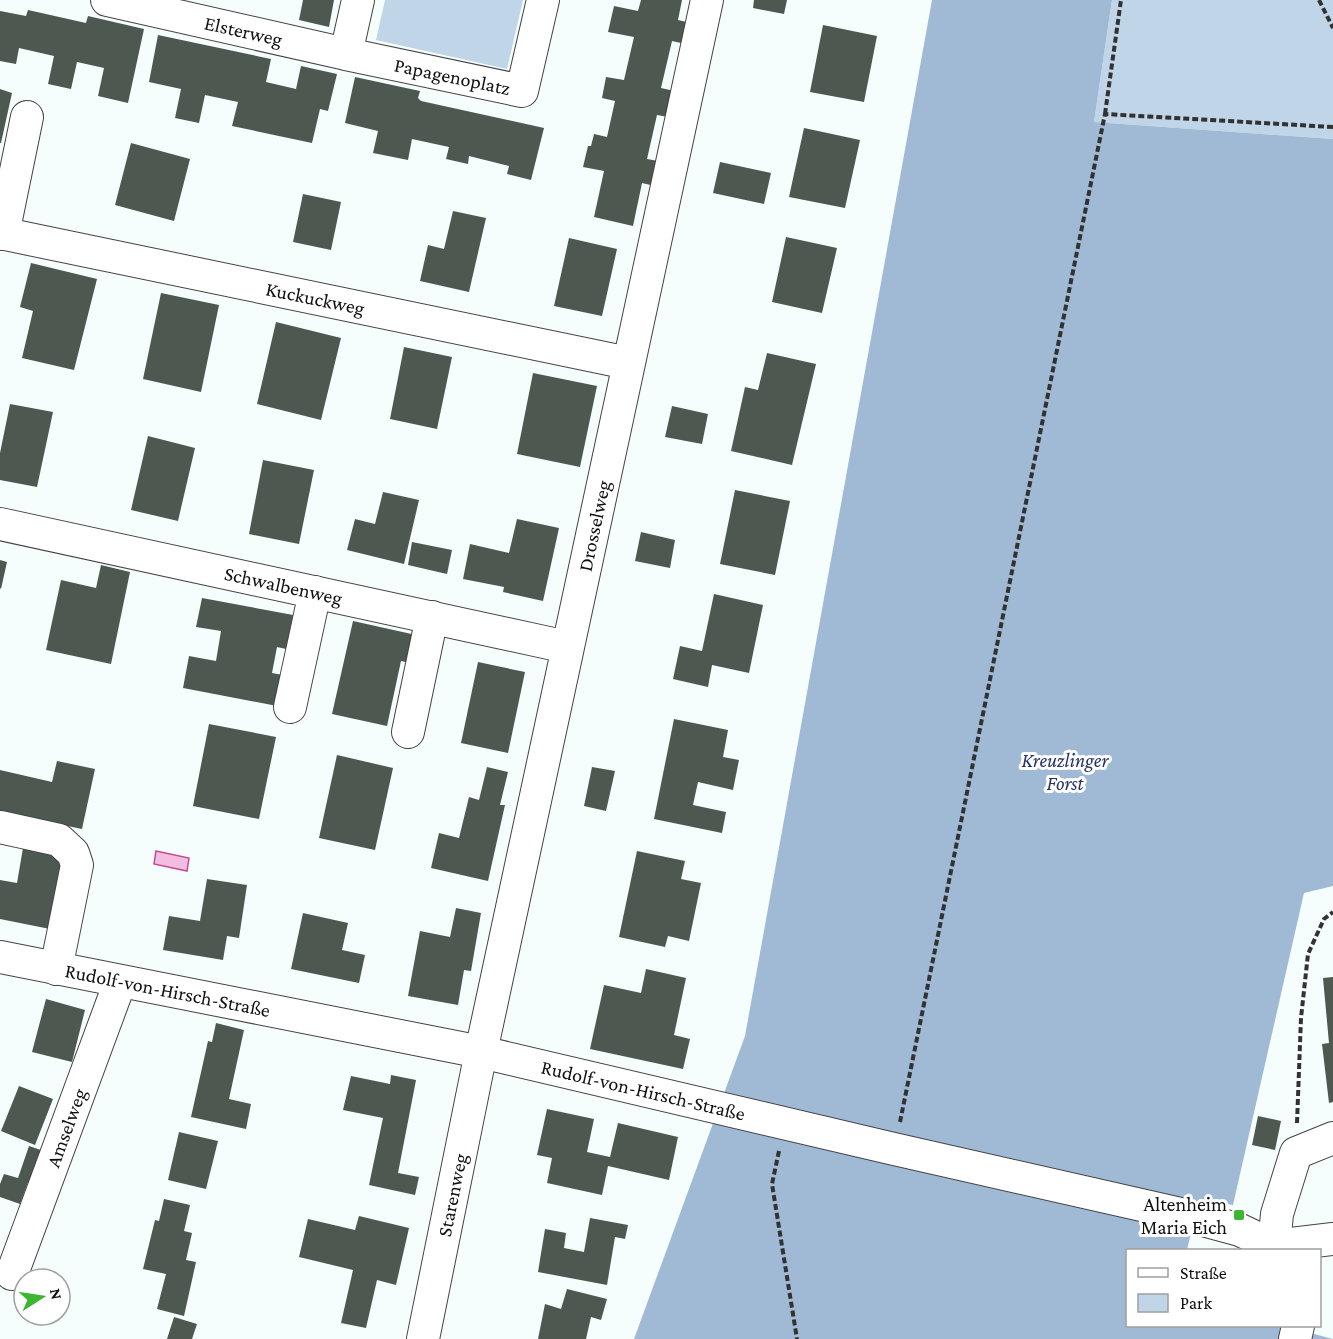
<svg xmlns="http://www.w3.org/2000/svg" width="1333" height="1339" font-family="'Crimson Pro',serif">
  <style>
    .green { fill: #c0d5e7 }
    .forest { fill: #a0bad6 }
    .water { fill: #f2bddf; stroke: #c34a96; stroke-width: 1.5 }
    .building { fill: #4d5851 }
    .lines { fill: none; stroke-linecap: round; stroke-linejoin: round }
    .minor-casing { stroke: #434343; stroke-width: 34 }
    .path { stroke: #323232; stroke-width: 4; stroke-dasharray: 6 3; stroke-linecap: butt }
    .minor { stroke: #fff; stroke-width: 32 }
    .poi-dot { fill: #3db633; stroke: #fff; stroke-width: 2 }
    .labels { text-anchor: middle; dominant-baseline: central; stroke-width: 6; stroke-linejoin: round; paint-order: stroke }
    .street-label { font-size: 20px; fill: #101010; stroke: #fff }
    .park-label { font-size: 20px; font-style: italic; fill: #253464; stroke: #fff }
    .poi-label { font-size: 20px; fill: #101010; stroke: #fff; text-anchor: end }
  </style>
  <rect width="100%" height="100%" fill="#f5fefc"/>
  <path class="green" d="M385 0H523L507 69 376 40Z
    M1112 0H1333V139L1094 122Z"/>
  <path class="forest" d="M932 0H1112L1094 122 1333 139V886L1304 893 1233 1205 1199 1199 1187 1250H1128V1326H1284L1333 1339H634L745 1036Z"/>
  <path class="water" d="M156 851 189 858 187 871 154 864Z"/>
  <path class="building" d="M303 0H334L329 27 299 20Z
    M641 0H682L678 20 695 24 690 45 672 41 661 88 679 92 674 118 657 115 647 159 664 162 659 187 642 183 633 226 594 217 604 171 583 167 588 146H591L594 134 607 137 615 101 602 98 606 77 624 80 634 37 608 32 614 6 638 11Z
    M754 0H787L784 14 753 8Z
    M28 10 86 23 88 16 144 29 128 103 98 96 104 68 77 62 71 89 48 84 54 56 19 48 16 64 0 61V11L26 16Z
    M823 25 877 36 864 102 810 92Z
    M158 35 271 59 266 82 296 89 301 66 337 74 328 111 320 109 312 143 232 126 238 102 205 95 199 123 175 118 181 89 149 82Z
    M355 77 420 91 418 98 421 101 544 128 531 180 507 174 509 166 469 156 468 164 446 159 449 147 412 139 408 160 373 153 378 131 345 123Z
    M0 89 12 93 1 143H0Z
    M804 128 860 140 845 208 789 197Z
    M131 143 190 159 174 221 115 205Z
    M720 162 771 173 764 204 713 193Z
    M303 194 341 202 331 250 293 242Z
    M453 211 486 218 469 292 420 281 428 245 444 249Z
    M786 237 837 248 822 313 772 302Z
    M569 238 617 249 602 316 554 306Z
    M31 263 97 279 74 370 22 358 33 311 20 307Z
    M161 293 219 305 201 392 143 379Z
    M276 322 341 338 321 420 257 404Z
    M404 347 452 357 437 429 390 419Z
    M767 353 816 364 792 465 731 451 745 387 758 390Z
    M533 373 597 386 580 467 517 454Z
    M10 404 53 412 37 487 0 480V453Z
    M672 406 708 414 702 444 665 437Z
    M148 436 195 448 178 521 131 510Z
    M263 460 314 470 299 544 249 534Z
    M735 490 790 501 775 575 720 564Z
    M383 492 419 500 404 564 347 550 355 519 375 524Z
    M517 519 559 528 543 601 503 592 504 587 463 579 470 544 509 553Z
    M641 532 675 540 670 568 635 561Z
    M412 542 452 550 447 574 408 565Z
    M0 560 7 562 1 589 0 588Z
    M101 565 130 572 111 664 46 650 61 580 96 588Z
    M714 594 763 605 749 673 712 665 708 687 673 679 680 646 702 651Z
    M202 598 293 615 286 649 277 647 272 673 283 675 277 706 183 688 189 656 216 661 221 631 196 627Z
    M353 621 416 635 410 663 401 661 387 726 332 714Z
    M478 662 525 672 508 753 461 743Z
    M674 719 728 730 723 757 739 760 733 790 698 782 693 805 726 812 722 833 654 819Z
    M209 724 276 737 259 819 193 806Z
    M337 755 393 768 375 850 319 838Z
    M57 761 95 769 82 829 0 812V770L52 782Z
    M487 767 508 772 500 805H505L488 881 431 868 439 833 459 838 469 797 479 800Z
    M592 767 615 771 606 811 584 806Z
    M23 848 63 856 50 929 0 919V880L17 883Z
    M637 851 685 861 681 879 701 883 689 941 668 936 665 947 619 937Z
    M207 879 247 885 239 938 227 936 223 960 163 950 169 916 200 921Z
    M456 908 481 913 471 971 464 970 458 1005 408 996 420 931 450 937Z
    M303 913 348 923 342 950 365 955 359 983 291 969Z
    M646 969 686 978 674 1035 690 1039 683 1069 590 1049 604 985 641 993Z
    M1333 977V1102L1329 1103 1322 1044 1329 1043 1323 978Z
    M46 999 85 1010 72 1062 32 1052Z
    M216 1023 244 1030 229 1099 251 1104 246 1129 191 1117 208 1041 212 1042Z
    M391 1075 416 1080 398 1173 419 1177 415 1195 369 1185 383 1118 343 1110 351 1076 390 1084Z
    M19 1086 53 1099 35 1145 1 1131Z
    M547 1109 594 1119 587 1152 610 1157 618 1123 678 1137 669 1180 608 1166 602 1195 547 1183 552 1158 537 1155Z
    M1258 1116 1281 1121 1275 1150 1252 1145Z
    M179 1132 218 1141 206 1189 168 1180Z
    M29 1146 47 1152 36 1185 28 1182 20 1204 0 1197V1184L4 1174 18 1178Z
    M164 1199 190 1205 184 1231 192 1233 186 1260 196 1262 184 1316 157 1309 166 1274 143 1269 155 1220 159 1221Z
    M359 1216 409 1228 396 1285 377 1280 366 1328 341 1323 353 1270 299 1257 308 1219 355 1230Z
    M590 1218 628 1225 625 1239 615 1237 607 1285 538 1272 545 1229 566 1233 564 1248 584 1252Z
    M567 1289 607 1299 601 1320 591 1317 586 1339H538L545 1304 561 1309Z
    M174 1317 197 1324 192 1339H167Z"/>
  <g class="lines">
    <g class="minor-casing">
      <g id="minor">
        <path id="s1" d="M107 0 346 54"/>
        <path id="s2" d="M358 0 346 54 522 91 543 0"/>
        <path id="s3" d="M0 233 628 363"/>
        <path d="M3 234 27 117"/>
        <path id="s4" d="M0 524 567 647"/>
        <path d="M290 707 315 592"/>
        <path d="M408 732 432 617"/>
        <path d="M0 827 59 840 73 853 77 865 56 969"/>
        <path id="s5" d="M0 957 481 1052 894 1149 1181 1214 1240 1230 1274 1246 1277 1250"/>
        <path d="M1274 1246 1277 1214 1296 1153 1333 1138"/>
        <path d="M1274 1246 1333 1239"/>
        <path id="s6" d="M12 1274 120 982"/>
        <path id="s7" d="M423 1339 481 1052 707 0"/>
        <path d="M1295 1339 1298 1326"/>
      </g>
    </g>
    <path class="path" d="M1319 0 1333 28
      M1105 114 1121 0
      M900 1122 1105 114 1333 127
      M1297 1123 1301 1018 1308 954 1324 919 1333 912
      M779 1151 772 1184 797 1339"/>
    <use href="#minor" class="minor"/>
  </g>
  <rect class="poi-dot" x="1233" y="1209" width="12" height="12" rx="3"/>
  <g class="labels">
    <g class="street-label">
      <text stroke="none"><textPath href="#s1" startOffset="140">Elsterweg</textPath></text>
      <text stroke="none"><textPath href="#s2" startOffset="164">Papagenoplatz</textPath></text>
      <text stroke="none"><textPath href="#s3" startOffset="322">Kuckuckweg</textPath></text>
      <text stroke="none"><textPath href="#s7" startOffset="831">Drosselweg</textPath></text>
      <text stroke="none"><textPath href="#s4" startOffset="290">Schwalbenweg</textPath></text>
      <text stroke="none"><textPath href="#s5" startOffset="171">Rudolf-von-Hirsch-Straße</textPath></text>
      <text stroke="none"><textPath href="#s5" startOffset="657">Rudolf-von-Hirsch-Straße</textPath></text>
      <text stroke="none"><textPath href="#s6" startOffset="156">Amselweg</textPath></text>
      <text stroke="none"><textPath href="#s7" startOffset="147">Starenweg</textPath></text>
    </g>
    <g class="park-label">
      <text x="1065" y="760">Kreuzlinger<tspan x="1065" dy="23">Forst</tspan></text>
    </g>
    <g class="poi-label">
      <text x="1227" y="1204">Altenheim<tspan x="1227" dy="23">Maria Eich</tspan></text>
    </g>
  </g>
  <rect x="1126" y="1249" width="195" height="78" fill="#ffffff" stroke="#9f9f9f" stroke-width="1.5"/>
  <rect x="1138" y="1268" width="30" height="9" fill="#ffffff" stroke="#9f9f9f" stroke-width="1.5"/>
  <text x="1180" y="1279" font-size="18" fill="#101010">Straße</text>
  <rect x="1138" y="1294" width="30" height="18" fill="#c0d5e7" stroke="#9f9f9f" stroke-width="1.5"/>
  <text x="1180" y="1309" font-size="18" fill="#101010">Park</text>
  <g transform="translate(42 1297) rotate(78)"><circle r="28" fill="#ffffff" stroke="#9f9f9f" stroke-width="1.5"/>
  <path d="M0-4.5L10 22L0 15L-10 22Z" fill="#3db633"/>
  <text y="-9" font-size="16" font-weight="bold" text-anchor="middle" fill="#101010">N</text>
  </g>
</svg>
